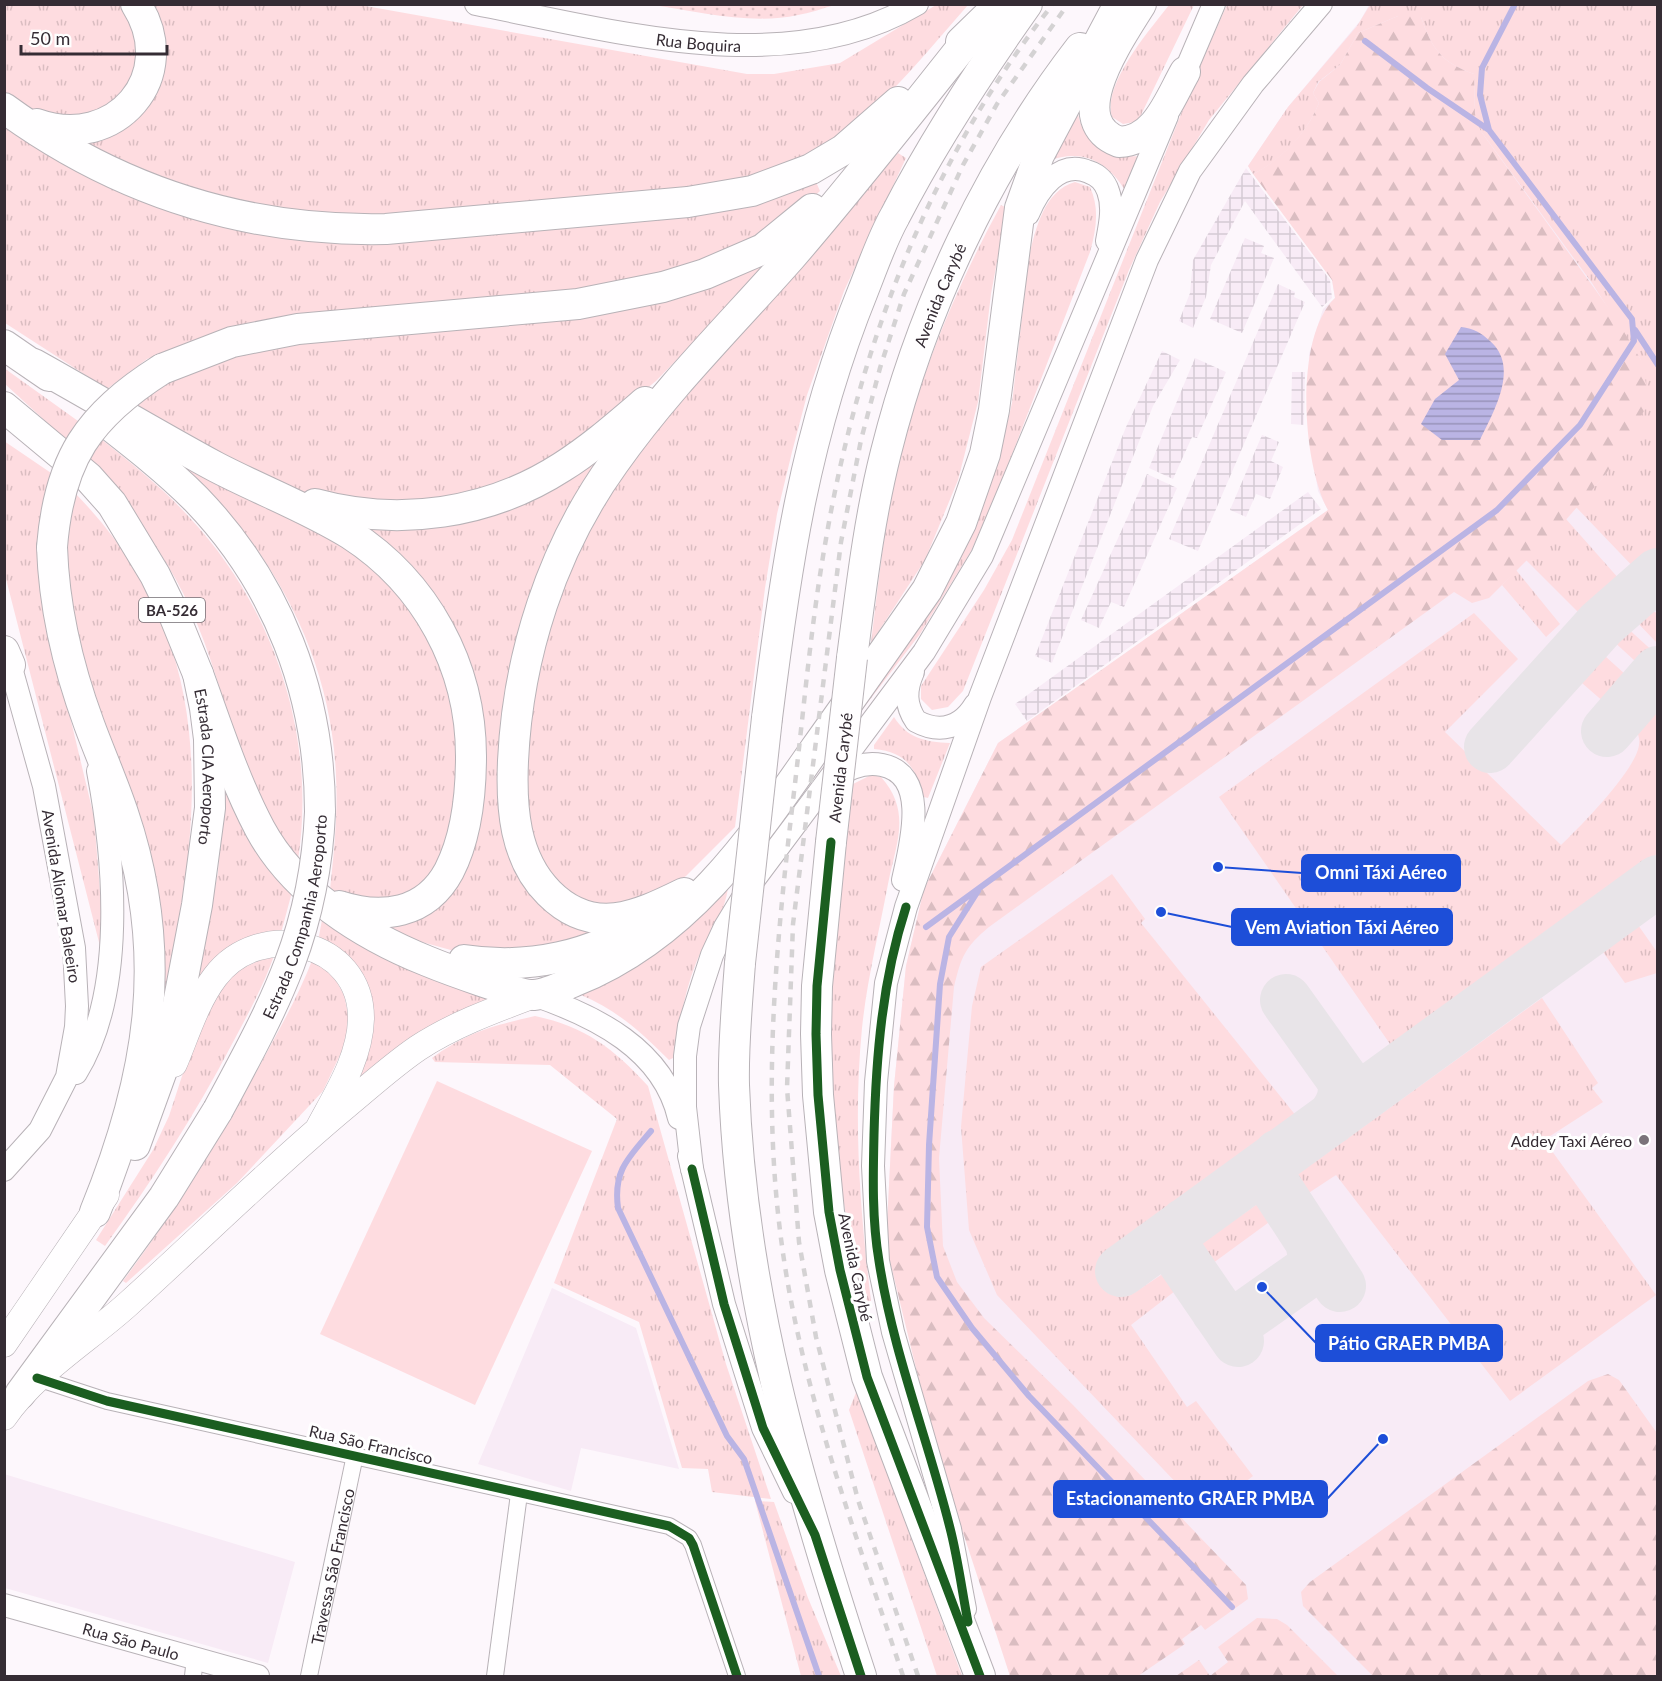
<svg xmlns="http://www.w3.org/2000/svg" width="1662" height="1681" font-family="Lato,sans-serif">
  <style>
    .built { fill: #f8ebf6 }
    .industrial { fill: url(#industrial-grid) }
    .grass { fill: url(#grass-tufts) }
    .forest { fill: url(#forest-firs) }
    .park { fill: url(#park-dots) }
    .garden { fill: #fedce0 }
    .water { fill: url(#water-rules) }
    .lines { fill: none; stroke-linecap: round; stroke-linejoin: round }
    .stream { stroke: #bab4e4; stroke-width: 6 }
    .taxiway { stroke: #e8e4e8; stroke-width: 52 }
    .street-casing { stroke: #b8b2b7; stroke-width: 18 }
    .secondary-casing { stroke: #b8b2b7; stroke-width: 24 }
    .primary-casing { stroke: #b8b2b7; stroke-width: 27 }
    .highway-casing { stroke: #b8b2b7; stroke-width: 32 }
    .street { stroke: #fffeff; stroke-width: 16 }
    .secondary { stroke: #fffeff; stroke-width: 22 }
    .primary { stroke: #fffeff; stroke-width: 26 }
    .highway { stroke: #fffeff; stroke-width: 30 }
    .rail { stroke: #d4d2d3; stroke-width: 4.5; stroke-dasharray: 8 8; stroke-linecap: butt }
    .highway-bridge-casing { stroke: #b8b2b7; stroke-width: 32; stroke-linecap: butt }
    .highway-bridge { stroke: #fffeff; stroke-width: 30 }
    .cycleway-casing { stroke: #fff; stroke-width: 13 }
    .cycleway { stroke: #1b5e20; stroke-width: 9 }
    .poi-dot { fill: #7b737a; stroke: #fff; stroke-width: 2 }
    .labels { text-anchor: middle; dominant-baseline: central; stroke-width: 6; stroke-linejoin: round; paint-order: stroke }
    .shield { fill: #fff; stroke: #726b71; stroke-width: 1.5 }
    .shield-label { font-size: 15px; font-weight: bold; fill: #352c34 }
    .street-label { font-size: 16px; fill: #352c34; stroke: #fff }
    .poi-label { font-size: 16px; fill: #352c34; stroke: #fff; text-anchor: end }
    .leader { fill: none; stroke: #1d4ed8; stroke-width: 2 }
    .callout-dot { fill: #1d4ed8; stroke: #fff; stroke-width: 2 }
    .callout { fill: #1d4ed8; stroke: #1d4ed8; stroke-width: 2 }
    .callout-label { font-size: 18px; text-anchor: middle; font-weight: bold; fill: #fff }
  </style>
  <defs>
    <pattern id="industrial-grid" width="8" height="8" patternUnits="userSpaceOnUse" patternTransform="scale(1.5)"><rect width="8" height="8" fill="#f8ebf6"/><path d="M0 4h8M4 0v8" fill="none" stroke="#d5cad4"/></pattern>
    <pattern id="grass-tufts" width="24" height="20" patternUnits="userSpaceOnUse" patternTransform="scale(1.5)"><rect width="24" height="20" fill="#fedce0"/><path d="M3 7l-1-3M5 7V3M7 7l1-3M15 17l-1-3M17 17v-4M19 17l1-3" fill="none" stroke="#dabdc1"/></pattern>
    <pattern id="forest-firs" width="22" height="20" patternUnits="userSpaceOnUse" patternTransform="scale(1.5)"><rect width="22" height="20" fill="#fedce0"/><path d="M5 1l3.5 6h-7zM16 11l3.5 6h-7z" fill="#dabdc1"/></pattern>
    <pattern id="park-dots" width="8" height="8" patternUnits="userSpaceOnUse" patternTransform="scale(1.5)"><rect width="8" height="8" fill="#fedce0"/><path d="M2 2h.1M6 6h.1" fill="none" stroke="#dabdc1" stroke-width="1.8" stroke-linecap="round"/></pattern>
    <pattern id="water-rules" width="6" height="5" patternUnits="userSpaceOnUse" patternTransform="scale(1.5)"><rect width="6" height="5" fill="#bab4e4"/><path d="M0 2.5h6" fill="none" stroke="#9893ba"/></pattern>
  </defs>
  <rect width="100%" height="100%" fill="#fdf7fc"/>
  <path class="built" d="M1369 5H1657V1676H1010L886 1245 894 1086 906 966 924 889 998 743 1328 510 1318 491 1308 429 1309 354 1323 309 1335 298 1332 280 1248 166 1288 107 1360 21Z
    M552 1288 636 1328 679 1469 581 1448 571 1491 478 1464Z
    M4 1474 295 1562 268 1663 5 1588Z"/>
  <path class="industrial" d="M1246 168 1330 280 1332 298 1322 307 1245 201 1211 265 1206 297 1193 328 1179 321 1190 293 1193 260Z
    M1245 238 1264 246 1261 253 1274 258 1242 333 1210 319Z
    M1278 284 1295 292 1294 297 1305 302 1198 551 1169 539Z
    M1162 351 1180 360 1153 406 1052 663 1035 656 1126 427Z
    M1195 358 1226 372 1197 438 1192 437 1173 479 1149 468Z
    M1292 372H1305L1304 425 1291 424Z
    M1262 435 1279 442 1271 461 1283 467 1270 499 1256 494 1246 517 1230 510Z
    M1147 474 1177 488 1124 607 1111 602 1099 628 1081 620Z
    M1308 492 1321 509 1027 721 1015 704Z"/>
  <path class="grass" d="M5 5H120C129 18 140 35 139 51 135 99 86 128 40 113 27 109 16 100 5 92Z
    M146 5H360L747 74H774L840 63 936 5H968C916 64 865 131 792 166 778 173 760 176 744 181L439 215 301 214 178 189 81 145 132 114Z
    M1169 5H1194L1141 115 1135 122 1123 124 1112 117C1102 84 1150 30 1169 5Z
    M1227 5H1303L1209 120 1160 202 1129 270 963 691 948 707 932 710 921 699V686L984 590 1012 540 1204 56Z
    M1370 5H1657V558L1640 574 1576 507 1606 474 1641 360 1592 283 1480 130 1475 114 1474 74C1441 62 1432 49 1421 17L1398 16 1358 33 1340 65 1318 82 1313 93 1319 103C1307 133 1283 159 1253 174L1248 166 1288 107 1357 26Z
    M1077 109C1082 143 1107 158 1140 156L1125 190C1107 161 1082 148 1048 161Z
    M4 120 281 233 816 182 820 191 805 205 759 237 652 280 206 337 147 359 107 389 5 323Z
    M898 153 906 158 844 291 807 395 792 452 777 514 765 588 735 827 686 876 662 892 608 909 589 906 547 877 524 817 527 711 562 581 611 483Z
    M1075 182 1090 187C1100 209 1096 230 1090 252L1001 483 971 551 920 634 862 710V700L1002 445 1012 403 1029 256C1036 228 1044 191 1075 182Z
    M1001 205 1007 208 991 294 978 402 958 480 925 560 871 643C878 586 884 528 896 472 918 379 955 289 1001 205Z
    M764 260 769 265 656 381 567 453 449 504 321 499 278 485 135 407 159 383 256 349Z
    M4 368 78 421 66 440 5 384Z
    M101 439C131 463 163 488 189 517 274 607 317 737 298 860 244 801 228 699 198 626 172 561 132 511 87 459Z
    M4 441 57 477 61 679 94 817 102 916V954L5 575Z
    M600 458 567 522 504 818 591 926 594 941 465 954 404 937 389 929 390 925 437 902 474 699 356 525Z
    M179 462 326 531 376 566 435 640 466 763 440 866 406 900 354 901 330 890C334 852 338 814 336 776 331 652 269 543 179 462Z
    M74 492C223 644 203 814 163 1006L85 675 64 567Z
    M1566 519 1620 580 1579 613 1526 560Z
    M1516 570 1560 624 1546 637 1502 585Z
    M1643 607 1657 613V643L1631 616Z
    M1474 613 1518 659 1445 732 1561 845C1580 827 1636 770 1639 745 1641 734 1634 728 1628 721L1657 688V854L1395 1045 1390 1044 1219 797Z
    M1624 625 1657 655 1647 672 1611 639Z
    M1595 647 1636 684 1613 710 1567 670Z
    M894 717C907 738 925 742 950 743L928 798 924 797C915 768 907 752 874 749V745Z
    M871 775 881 777C912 812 896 843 888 884 879 932 867 980 862 1028 853 1120 860 1210 871 1301L864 1303C844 1218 830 1131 830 1042 829 957 842 869 853 784Z
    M224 779 292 892 281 933C229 938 225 954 195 992L218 872Z
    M1112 874 1145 919 1141 923 1297 1117 1108 1257 1134 1293 1161 1275 1174 1278 1175 1291 1131 1325 1187 1407 1196 1401 1253 1476 1205 1513 997 1295 969 1230 961 1127 972 1006 981 967Z
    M728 887C725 915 707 936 696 963 684 993 679 1025 675 1057L669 1060C642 1033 617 1010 581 995L582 990 645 960 674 940Z
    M322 920 358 943 493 998C442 1016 402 1042 361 1076L356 1073 368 1032 318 941Z
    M1638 925 1657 952V973L1625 983 1603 952Z
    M275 953C264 985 248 1014 232 1044 195 1115 152 1181 105 1246L96 1240 153 1150 169 1116 197 1030 226 976Z
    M313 958 332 973 344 995 350 1024 347 1040 323 1091 237 1183 126 1283 123 1281C174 1212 220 1141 260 1065 279 1030 299 995 313 958Z
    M1542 998 1598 1083 1592 1088 1603 1102 1544 1140 1656 1295 1510 1401 1336 1175 1301 1198 1295 1197 1288 1187 1291 1179Z
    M535 1016C586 1027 613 1048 648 1086L726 1364 771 1499 712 1492 708 1469 682 1468 639 1322 554 1283 617 1119 550 1065 435 1062 432 1058C468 1032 492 1026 535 1016Z
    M1266 1204 1273 1214 1272 1220 1209 1266H1202L1197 1262 1195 1248 1256 1205Z
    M857 1390 962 1676H937L849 1410Z
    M755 1501 774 1502 808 1598 841 1676H801Z"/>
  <path class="forest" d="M1415 14 1421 17C1432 49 1441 62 1474 74L1475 114 1480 130 1615 317 1641 360 1648 393 1647 406 1606 474 1557 530 1489 598 1472 603 1454 592 989 927C965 947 961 957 954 987L939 1158 943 1246 957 1282 984 1318 1073 1405 1246 1585 1248 1599 1205 1630 1201 1625 1182 1639 1185 1644 1138 1676H1010L936 1450 886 1245 894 1086 906 966 924 889 998 743 1328 510C1302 463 1294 337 1335 298L1332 280 1253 174C1282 159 1307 133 1319 103L1313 93 1319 82 1340 65 1358 33 1398 16Z
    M1608 1374 1619 1380 1657 1433V1676H1373L1303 1606 1301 1592 1310 1582 1588 1381Z
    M1257 1618 1277 1619 1287 1625 1338 1676H1176L1199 1660 1210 1676 1228 1662 1218 1647Z"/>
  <path class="park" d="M653 5 835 4V5C823 8 811 13 798 15 752 25 699 12 653 5Z"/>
  <path class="garden" d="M437 1081 592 1151 475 1405 320 1334Z"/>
  <path class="water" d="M1461 327C1475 329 1480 332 1490 341 1520 367 1494 411 1480 440H1442L1421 424 1435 399 1459 380 1445 354Z"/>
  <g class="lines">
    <path class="stream" d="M1365 41 1427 88 1489 130
      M1635 330 1658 365
      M978 891 949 937 940 984 929 1145 927 1227 937 1277 972 1328 1029 1396 1232 1607
      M926 927 1497 510 1580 425 1634 341 1632 319 1489 130 1480 95 1482 68 1515 4
      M651 1131C628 1158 613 1171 618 1208L727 1436 744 1459 819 1676"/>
    <path class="taxiway" d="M1607 731 1658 672
      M1490 747 1601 624 1658 574
      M1286 1000 1343 1080C1346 1096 1341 1107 1331 1119
      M1279 1155 1271 1167V1180L1340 1286
      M1185 1224 1175 1237V1249L1238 1341
      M1121 1271 1658 881
      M1217 1311 1229 1320 1241 1319 1312 1269 1315 1260 1311 1242"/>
    <g class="street-casing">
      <g id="street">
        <path d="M37 1378 107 1401 669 1526 689 1538 693 1545 737 1676"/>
        <path d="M193 1676 195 1658"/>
        <path id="s1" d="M309 1676 355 1455"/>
        <path d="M495 1676 519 1494"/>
      </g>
    </g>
    <g class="secondary-casing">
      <g id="secondary">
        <path id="s2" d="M476 4C615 31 787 81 917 4"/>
        <path d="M1179 86 1214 4"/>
        <path d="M1028 214C1038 190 1059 159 1089 172 1098 175 1105 182 1108 191 1114 207 1110 225 1107 241"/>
        <path d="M913 672C905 690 905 705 916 721 940 734 961 728 975 705"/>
        <path d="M834 778C847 769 864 761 882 765 931 775 910 847 903 880"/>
        <path d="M534 995C595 1016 663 1049 679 1118"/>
        <path d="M76 1073C126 992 115 861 98 771"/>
        <path d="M689 1156 724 1304 763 1428 794 1492"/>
        <path d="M692 1169 685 1107V1056L689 1026 712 955 725 927 753 881 924 652 982 556 1167 116"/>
        <path d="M4 1170 40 1130 67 1077 76 1027 77 1006 74 948 44 786 6 650"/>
        <path id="s3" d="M4 1605 258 1676"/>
        <path d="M965 1609 950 1529 893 1332 878 1261 873 1166 876 1082 886 983 906 907 980 697 1147 260 1190 171 1253 84 1321 4"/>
      </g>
    </g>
    <g class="primary-casing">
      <path id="primary" d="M174 1064C186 1036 196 1002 215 977 259 918 362 940 361 1019 360 1059 336 1095 318 1129
        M4 1344 106 1195
        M4 1417C36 1371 87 1341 128 1304 201 1238 271 1168 347 1105 370 1086 393 1065 418 1048 453 1025 494 1010 534 995"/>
    </g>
    <g class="highway-casing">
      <g id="highway">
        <path d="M1141 4C1121 37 1061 120 1119 142 1156 141 1169 100 1185 72"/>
        <path d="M961 42 1000 4"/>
        <path d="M4 108C119 192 245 232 386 229L688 202 752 191 811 169 843 150 898 102"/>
        <path d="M37 124C115 152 182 76 136 4"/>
        <path d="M4 345 49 376"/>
        <path d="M34 364C95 398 155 434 216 467 260 490 308 508 350 534 426 583 471 666 471 756 471 794 467 836 449 871 426 914 382 920 339 906"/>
        <path d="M162 369 232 342 298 329 578 304 663 287 705 274 763 249 812 209"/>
        <path id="s4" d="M4 407 88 477 112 504 155 575 172 610 198 674 205 708 209 739 210 808 197 905 169 1051 135 1145"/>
        <path d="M103 420C135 445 167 470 196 499 278 584 320 694 320 812"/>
        <path d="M315 504C399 527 489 514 562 467 592 448 618 425 645 402"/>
        <path d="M52 547C54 608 68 667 89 724 100 754 113 783 123 813 171 955 150 1077 95 1212"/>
        <path d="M4 651 10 665"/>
        <path id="s5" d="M852 658C861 589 869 519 886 452 922 308 989 166 1080 48"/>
        <path d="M198 674C217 726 234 780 260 829 294 892 362 935 427 961 444 968 519 996 534 995 547 994 563 986 575 981 685 937 750 843 815 749 853 696 890 643 927 590L961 523 985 454 994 410 1020 208 1039 155 1119 4"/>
        <path d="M767 718C786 565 805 434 863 291 873 266 882 239 895 216 933 142 979 72 1027 4"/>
        <path d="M831 842 817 986 816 1034 818 1095 829 1212 840 1270 867 1377 980 1676"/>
        <path d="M684 893C637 916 593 937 549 893 514 858 511 807 513 761 518 655 552 549 614 463 666 389 731 325 791 257 855 183 916 105 977 28"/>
        <path d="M464 960C529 970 592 956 647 920"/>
        <path d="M740 963C737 1004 733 1045 734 1085 741 1289 798 1484 861 1676"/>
        <path d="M20 1394 164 1197 218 1110"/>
      </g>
    </g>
    <use href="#street" class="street"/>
    <use href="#secondary" class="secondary"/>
    <use href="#primary" class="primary"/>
    <use href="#highway" class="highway"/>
    <path class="rail" d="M903 1676C857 1537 802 1393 782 1246 761 1095 776 943 794 792 804 708 811 623 826 539 859 346 930 159 1053 4
      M918 1676 858 1500 816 1337 799 1242 787 1088 793 924 841 542 861 440 880 368 904 294 963 165 997 104 1068 4"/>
    <g class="highway-bridge-casing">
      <g id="highway-bridge">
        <path d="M52 547C59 459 88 416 162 369"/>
        <path id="s6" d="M831 842 852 658"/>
        <path d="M740 963 767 718"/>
        <path id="s7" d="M218 1110C274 1006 315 933 320 812"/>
      </g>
    </g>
    <use href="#highway-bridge" class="highway-bridge"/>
    <g class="cycleway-casing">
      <path id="cycleway" d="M831 842 817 986 816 1034 818 1095 829 1212 840 1270 867 1377 980 1676
        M906 907C882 981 876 1057 874 1135 873 1177 872 1220 879 1261 893 1353 928 1439 950 1528 958 1559 962 1591 968 1622
        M692 1169 724 1304 763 1428 815 1535 861 1676
        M37 1378 107 1401 669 1526 689 1538 693 1545 737 1676"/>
    </g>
    <use href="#cycleway" class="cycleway"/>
  </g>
  <circle class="poi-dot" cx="1644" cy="1140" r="6"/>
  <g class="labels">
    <rect class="shield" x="139" y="598" width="66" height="24" rx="4.5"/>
    <g class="shield-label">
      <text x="172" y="610">BA-526</text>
    </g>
    <g class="street-label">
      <text stroke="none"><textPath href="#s2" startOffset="226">Rua Boquira</textPath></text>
      <text stroke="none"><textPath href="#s5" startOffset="375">Avenida Carybé</textPath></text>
      <text stroke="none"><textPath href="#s4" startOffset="430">Estrada CIA Aeroporto</textPath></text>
      <text stroke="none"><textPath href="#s6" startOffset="75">Avenida Carybé</textPath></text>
      <text transform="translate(62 896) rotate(81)">Avenida Aliomar Baleeiro</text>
      <text stroke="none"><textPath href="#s7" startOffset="210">Estrada Companhia Aeroporto</textPath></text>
      <text transform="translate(856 1267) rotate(78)">Avenida Carybé</text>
      <text transform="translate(371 1444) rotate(13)">Rua São Francisco</text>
      <text stroke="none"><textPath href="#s1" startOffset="112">Travessa São Francisco</textPath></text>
      <text stroke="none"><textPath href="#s3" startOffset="132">Rua São Paulo</textPath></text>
    </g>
    <g class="poi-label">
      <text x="1632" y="1140">Addey Taxi Aéreo</text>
    </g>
  </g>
  <path class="leader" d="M1218 867L1302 873M1161 912L1232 927M1262 1287L1316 1343M1383 1439L1327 1499"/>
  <g class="callout-dot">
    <circle cx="1218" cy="867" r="6"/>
    <circle cx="1161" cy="912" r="6"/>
    <circle cx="1262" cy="1287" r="6"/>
    <circle cx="1383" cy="1439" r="6"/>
  </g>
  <g class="callout">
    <rect x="1302" y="855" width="158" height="36" rx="6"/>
    <rect x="1232" y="909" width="220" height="36" rx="6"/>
    <rect x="1316" y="1325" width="186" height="36" rx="6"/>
    <rect x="1054" y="1481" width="273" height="36" rx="6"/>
  </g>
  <g class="callout-label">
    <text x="1381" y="879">Omni Táxi Aéreo</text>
    <text x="1342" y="934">Vem Aviation Táxi Aéreo</text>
    <text x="1409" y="1350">Pátio GRAER PMBA</text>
    <text x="1190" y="1505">Estacionamento GRAER PMBA</text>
  </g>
  <rect width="1662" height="1681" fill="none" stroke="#352c34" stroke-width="12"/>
  <path d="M21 45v9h146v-9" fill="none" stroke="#352c34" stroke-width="3"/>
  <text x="30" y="45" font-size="18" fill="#352c34" stroke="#ffffff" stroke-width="4.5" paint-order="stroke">50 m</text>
</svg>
